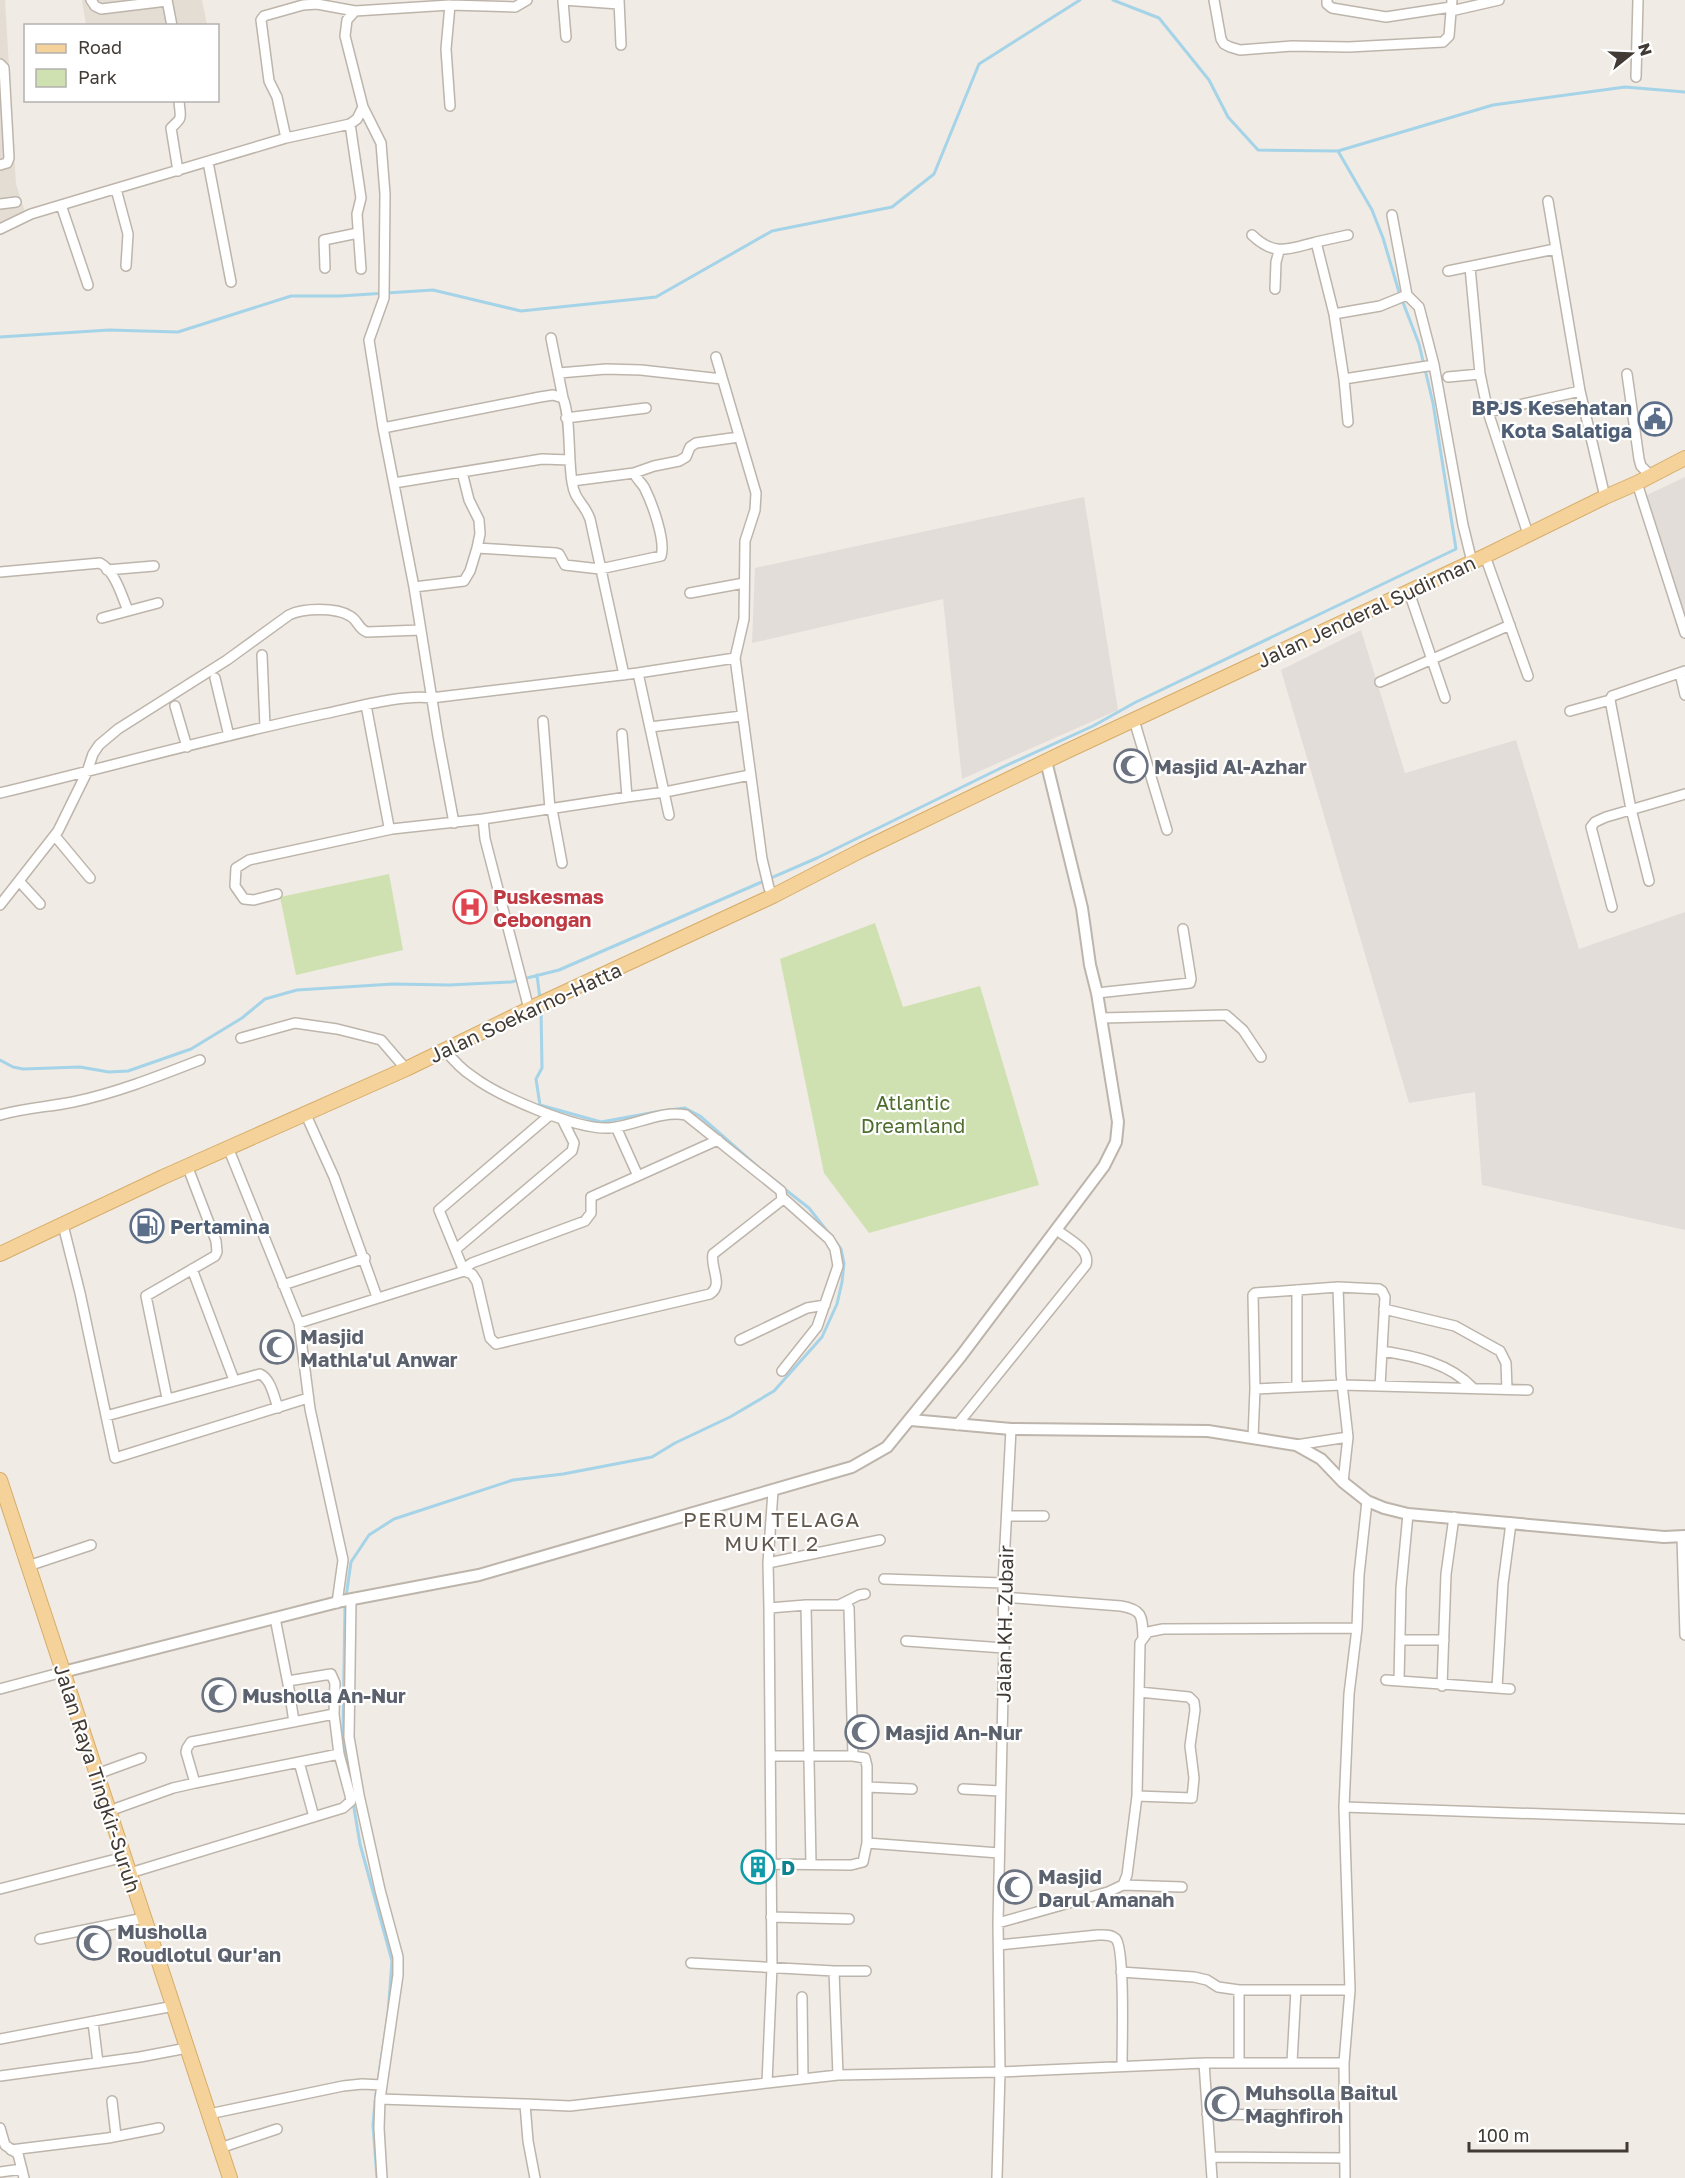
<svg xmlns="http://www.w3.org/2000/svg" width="1685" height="2178" font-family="'Golos Text',sans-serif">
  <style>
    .residential { fill: #e4ddd3 }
    .industrial { fill: #e2ddd9 }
    .green { fill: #cfe1b0 }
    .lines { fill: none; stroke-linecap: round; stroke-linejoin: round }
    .stream { stroke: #a5d3e8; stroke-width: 3 }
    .minor-casing { stroke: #bdb5ab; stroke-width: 12 }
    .tertiary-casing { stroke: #bdb5ab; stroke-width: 14 }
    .primary-casing { stroke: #d7ad6b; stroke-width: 16 }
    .minor { stroke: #fff; stroke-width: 9 }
    .tertiary { stroke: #fff; stroke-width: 10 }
    .primary { stroke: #f4d299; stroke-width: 14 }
    .labels { text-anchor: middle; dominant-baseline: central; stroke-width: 4.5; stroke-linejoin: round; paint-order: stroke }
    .service-label { font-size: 20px; font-weight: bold; fill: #4e5e75; stroke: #fff; text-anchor: end }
    .street-label { font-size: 20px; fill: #423b35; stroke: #fff }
    .worship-label { font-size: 20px; font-weight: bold; fill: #5b616d; stroke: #fff; text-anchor: start }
    .health-label { font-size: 20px; font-weight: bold; fill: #be3a42; stroke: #fff; text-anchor: start }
    .park-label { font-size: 20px; fill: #4c6d2e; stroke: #fff }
    .culture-label { font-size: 20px; font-weight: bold; fill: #0d838f; stroke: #fff; text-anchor: start }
    .neighbourhood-label { font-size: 21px; letter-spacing: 1.5px; fill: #63584d; stroke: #fff }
  </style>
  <rect width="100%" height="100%" fill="#f0ebe4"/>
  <path class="residential" d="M0 0H5L16 184 25 212 19 219 0 227Z
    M82 0H202L207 25H86Z"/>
  <path class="industrial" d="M1685 477V628L1643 497Z
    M1084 497 1118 710 962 779 943 599 752 643 755 568Z
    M1361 630 1405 773 1516 740 1579 949 1685 912V1230L1482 1185 1475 1092 1409 1103 1281 670Z"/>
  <path class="green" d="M389 874 403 950 296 975 280 897Z
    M875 923 903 1007 980 986 1039 1185 869 1233 824 1173 780 959Z"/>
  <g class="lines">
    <path class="stream" d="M1113 0 1159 18 1209 80 1228 117 1258 150 1338 151 1493 105 1625 87 1685 92
      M0 337 109 330 178 332 291 296H340L433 290 521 311 656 297 772 231 892 207 934 174 979 64 1080 0
      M537 975 540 999
      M541 1009 542 1068 536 1079 540 1105 601 1122 656 1112
      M0 1060 13 1067 23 1069 80 1067 109 1072 128 1071 191 1049 242 1018 265 999 297 990 393 984 449 985 511 982 559 970 817 858 1003 767 1093 726 1136 702 1456 549 1433 403 1419 344 1399 292 1383 238 1372 210 1338 151
      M669 1110 685 1108 700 1116 765 1173
      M782 1187 809 1208 830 1235
      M346 1763 343 1734 345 1604 351 1562 369 1535 394 1519 513 1480 563 1474 652 1457 675 1443 730 1417 774 1391 822 1337 837 1304 842 1282 844 1263 841 1249 836 1242
      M353 1802 360 1844 392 1961 388 2014 375 2101 373 2125 377 2178"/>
    <g class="minor-casing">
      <path id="minor" d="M91 0 95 6 101 9 167 1
        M167 0 172 26
        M563 0 619 4
        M619 0 621 45
        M1214 0 1221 39 1224 44 1230 47 1240 50 1292 46 1349 47 1443 42 1449 36 1452 0
        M1327 0V4L1332 8 1386 17 1451 7
        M563 1 566 37
        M450 5 446 49 450 106
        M1451 11 1499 0
        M0 64 4 68 9 158 7 163 0 165
        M1636 77 1638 0
        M363 107 381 143 385 194 384 298 369 340 383 428 414 587 438 737 454 823
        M350 124 361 198 357 214 361 269
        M286 138 277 97 269 81 261 20 264 16 303 5 317 4 355 11
        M208 162 231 282
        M178 171 171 128C184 116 180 119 179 100
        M116 189 128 234 126 266
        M1548 201 1580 391 1605 497
        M0 204 16 202
        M61 205 88 285
        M1392 215 1407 295
        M0 229 31 214 101 193 286 138 350 124 357 119 363 107 345 36 347 20 355 11 450 5 515 7 527 0
        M1252 235C1275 257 1288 249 1316 242L1334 314
        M1316 242 1348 235
        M1470 267 1480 374 1488 412 1528 534
        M325 268 324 240 358 233
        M1448 271 1555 249
        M1275 289 1276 262 1279 251
        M551 338 563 398
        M716 357 756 493 755 510 745 541 744 619 735 658
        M559 373 606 369 641 370 722 379
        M1627 374 1639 459 1641 466 1651 476
        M1448 377 1480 374
        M1344 379 1434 365
        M1488 412 1580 391
        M566 418 646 408
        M1348 422 1344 379 1334 314 1380 306 1407 295 1419 307 1434 365 1463 525 1472 562
        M383 428 540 397 553 395 563 398C571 418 568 459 572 482 575 502 584 502 590 519L624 675
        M462 472 469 500 479 520 480 534 477 548
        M572 481 634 473 654 466 679 461 686 457 690 447 696 443 739 437
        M394 483 542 459 570 460
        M1637 483 1685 633
        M1485 556 1528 676
        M107 570 154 566
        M0 572 100 563C115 571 122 596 128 611L158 603
        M414 587 464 581 470 571 477 548 556 553 559 554 565 565 600 569 661 556C666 541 652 503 645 489 643 484 637 480 634 473
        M1409 592 1445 698
        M690 593 744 583
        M102 618 128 611
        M262 655 265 727
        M638 673 669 815
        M1680 673 1685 695
        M215 678 229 736
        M1380 682 1510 625
        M366 705 389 827 392 829 483 819 485 839 529 1009
        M175 706 187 747
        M1570 711 1610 700
        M1134 720 1167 830
        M543 721 550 809
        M650 727 742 716
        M0 793C108 767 215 737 323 714 353 708 402 694 431 698L638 673 735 658 762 859 769 888 773 896
        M627 797 665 792 750 775
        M552 809 562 863
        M483 819 627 797 622 734
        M55 836 90 878
        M19 881 40 904
        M1649 881 1631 809 1610 700 1612 696 1685 671
        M277 894 254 900 244 899 235 886 236 868 249 860 392 829
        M0 905 58 831 87 772 93 754 99 745 118 729 227 660 289 615C303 608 336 607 350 616 358 620 358 629 367 632L421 630
        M1612 907 1591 827 1595 822 1606 817 1685 794
        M1097 993 1190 983 1191 979 1183 929
        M1101 1018 1226 1015 1243 1030 1261 1057
        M241 1038 295 1023 337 1029 381 1040 406 1069
        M0 1115C24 1108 48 1107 73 1102 116 1093 159 1076 200 1060
        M306 1115 334 1177 377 1297
        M616 1127 638 1176
        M229 1150 299 1323 310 1409 343 1560 337 1603
        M63 1225 80 1293 115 1458 308 1398
        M456 1249 572 1151 574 1143 562 1119
        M192 1269 234 1380
        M463 1269 472 1263 585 1221 591 1213V1197L718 1140
        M464 1271 439 1210 550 1115
        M283 1285 365 1258
        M1338 1287 1341 1375 1348 1437 1343 1482
        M1384 1309 1455 1326 1500 1351 1506 1363 1507 1389
        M299 1323 464 1271 472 1274 477 1282 490 1338 496 1344 710 1294C724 1285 710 1268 713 1254L782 1200 781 1191 686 1115C660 1110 635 1126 609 1128 577 1130 498 1096 472 1076 461 1069 453 1060 445 1050
        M740 1340 807 1308 825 1305
        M1382 1351C1415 1356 1449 1363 1473 1388
        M782 1371 817 1327 838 1266 835 1249 829 1239 783 1198
        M1297 1387V1290
        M1255 1389 1342 1385 1528 1390
        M167 1398 146 1296 215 1256 217 1252 216 1241 188 1168
        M106 1416 260 1374C271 1379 274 1397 278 1408
        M957 1425 1086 1265C1091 1249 1068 1239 1057 1230
        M1253 1438 1255 1389 1253 1295 1255 1293 1338 1287 1379 1289 1382 1291 1385 1297 1380 1386
        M1296 1445 1348 1437
        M1007 1516H1044
        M1682 1537 1685 1635
        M768 1563 880 1540
        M28 1566 91 1545
        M884 1579 1003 1583
        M1003 1597 1121 1606C1143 1610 1142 1616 1143 1637
        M351 1600 349 1737 359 1795 380 1890 398 1957V1975L380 2099 379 2128 382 2178
        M841 1604 859 1595 865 1594
        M806 1605 811 1864
        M769 1608 772 1967 767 2083 838 2075 1000 2072 1204 2063H1344
        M275 1618 289 1689 294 1722
        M1400 1640H1444
        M906 1641 1004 1648
        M1386 1680 1510 1689
        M288 1681 331 1674 335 1683 334 1714
        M1399 1681 1401 1588 1408 1514
        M1442 1686 1446 1574 1454 1517
        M1497 1688 1503 1584 1511 1523
        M0 1689 63 1672
        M771 1756H853L849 1608 847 1605H806L769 1608 768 1563 773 1491
        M299 1762 314 1817
        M97 1774 141 1758
        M195 1783 339 1754
        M867 1787 912 1789
        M963 1789 1000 1791
        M1137 1796 1192 1798 1194 1778 1190 1746 1195 1710 1194 1702 1189 1697 1139 1692
        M1344 1807 1685 1819
        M109 1811 173 1788 195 1783 186 1752 187 1748 191 1742 334 1714 339 1754 350 1795 351 1801 343 1808 130 1873
        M867 1843 999 1853
        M769 1864 851 1865 863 1862 867 1843V1766L865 1758 853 1756
        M1123 1885 1182 1887
        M0 1889 124 1857
        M771 1917 849 1919
        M998 1923 1108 1892 1123 1885 1127 1875 1137 1796 1140 1643 1148 1632 1163 1629 1357 1628
        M40 1939 144 1918
        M999 1945 1098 1935C1105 1935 1111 1934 1116 1939 1125 1950 1122 2045 1122 2065
        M691 1963 834 1971 838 2075
        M834 1971H866
        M1121 1972 1194 1977 1207 1980 1218 1987 1239 1990H1350
        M1239 1990V2063
        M802 1997 803 2077
        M93 2022 98 2063
        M0 2039 174 2006
        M1292 2062 1296 1990
        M1204 2063 1212 2178
        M0 2076 140 2057 187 2048
        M380 2099 525 2104
        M112 2101 116 2136
        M209 2114 343 2086 362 2084 382 2085
        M1207 2114 1343 2116
        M0 2128 5 2145 18 2154 24 2178
        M220 2148 277 2129
        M11 2150 108 2138 159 2128
        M1211 2157 1345 2158
        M0 2172 22 2169
        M535 2178 528 2141 525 2104 570 2106 767 2083
        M997 2178 1000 2072 998 1923 1004 1648 1003 1583 1011 1429
        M1345 2178 1344 2063 1350 1990 1344 1807 1349 1694 1357 1628 1359 1575 1367 1501"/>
    </g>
    <g class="tertiary-casing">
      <path id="tertiary" d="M911 1420 1011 1429 1208 1431 1296 1445 1321 1459 1343 1482 1367 1501 1384 1508 1408 1514 1664 1537 1685 1536
        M63 1672 342 1601 479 1575 852 1467 887 1447 961 1356 1104 1166 1116 1142 1118 1122 1097 993 1090 965 1082 908 1046 761"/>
    </g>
    <g class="primary-casing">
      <path id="primary" d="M0 1254 163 1177 406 1069 533 1007 773 896 862 850 1065 752 1485 556 1605 497 1637 483 1685 458
        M0 1480 230 2178"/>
    </g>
    <use href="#minor" class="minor"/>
    <use href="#tertiary" class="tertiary"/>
    <use href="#primary" class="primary"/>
  </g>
  <defs>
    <g id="civic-ring" transform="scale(1.725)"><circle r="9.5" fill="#fff" stroke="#5c6f8a" stroke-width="1.5"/><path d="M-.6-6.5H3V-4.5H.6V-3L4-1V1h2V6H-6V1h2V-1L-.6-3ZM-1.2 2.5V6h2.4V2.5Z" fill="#5c6f8a"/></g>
    <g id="mosque-ring" transform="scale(1.725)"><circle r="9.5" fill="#fff" stroke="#6b7280" stroke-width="1.5"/><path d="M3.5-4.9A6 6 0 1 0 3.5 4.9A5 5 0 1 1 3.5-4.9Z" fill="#6b7280"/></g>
    <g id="hospital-ring" transform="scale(1.725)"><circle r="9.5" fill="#fff" stroke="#e0444e" stroke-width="1.5"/><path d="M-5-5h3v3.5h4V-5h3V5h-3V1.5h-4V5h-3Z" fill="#e0444e"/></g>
    <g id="fuel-ring" transform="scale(1.725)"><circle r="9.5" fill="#fff" stroke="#5c6f8a" stroke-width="1.5"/><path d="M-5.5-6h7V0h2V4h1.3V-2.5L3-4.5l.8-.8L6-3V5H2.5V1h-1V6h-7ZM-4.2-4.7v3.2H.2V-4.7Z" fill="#5c6f8a"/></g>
    <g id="building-ring" transform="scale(1.725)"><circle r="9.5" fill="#fff" stroke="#0f9aa8" stroke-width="1.5"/><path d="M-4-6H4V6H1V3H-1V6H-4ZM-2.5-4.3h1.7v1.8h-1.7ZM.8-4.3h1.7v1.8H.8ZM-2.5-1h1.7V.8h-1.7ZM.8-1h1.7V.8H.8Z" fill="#0f9aa8"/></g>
  </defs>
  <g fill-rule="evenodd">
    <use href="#civic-ring" x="1655" y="419"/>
    <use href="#mosque-ring" x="1131" y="766"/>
    <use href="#hospital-ring" x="470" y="907"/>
    <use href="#fuel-ring" x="147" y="1226"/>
    <use href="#mosque-ring" x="277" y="1347"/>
    <use href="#mosque-ring" x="219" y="1695"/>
    <use href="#mosque-ring" x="862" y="1732"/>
    <use href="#building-ring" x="758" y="1867"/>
    <use href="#mosque-ring" x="1015" y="1887"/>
    <use href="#mosque-ring" x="94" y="1943"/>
    <use href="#mosque-ring" x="1222" y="2104"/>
  </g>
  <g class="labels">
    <g class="service-label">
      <text x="1632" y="407">BPJS Kesehatan<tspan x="1632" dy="23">Kota Salatiga</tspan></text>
      <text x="170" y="1226" text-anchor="start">Pertamina</text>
    </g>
    <g class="street-label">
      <text transform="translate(1366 611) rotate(-25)">Jalan Jenderal Sudirman</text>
      <text transform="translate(525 1012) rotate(-25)">Jalan Soekarno-Hatta</text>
      <text transform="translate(1004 1624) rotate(-89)">Jalan KH. Zubair</text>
      <text transform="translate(98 1778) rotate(72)">Jalan Raya Tingkir-Suruh</text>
    </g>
    <g class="worship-label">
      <text x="1154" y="766">Masjid Al-Azhar</text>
      <text x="300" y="1336">Masjid<tspan x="300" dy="23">Mathla'ul Anwar</tspan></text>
      <text x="242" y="1695">Musholla An-Nur</text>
      <text x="885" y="1732">Masjid An-Nur</text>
      <text x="1038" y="1876">Masjid<tspan x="1038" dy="23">Darul Amanah</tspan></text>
      <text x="117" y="1931">Musholla<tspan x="117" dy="23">Roudlotul Qur'an</tspan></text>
      <text x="1245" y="2092">Muhsolla Baitul<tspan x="1245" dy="23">Maghfiroh</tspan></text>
    </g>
    <g class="health-label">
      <text x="493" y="896">Puskesmas<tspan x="493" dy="23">Cebongan</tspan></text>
    </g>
    <g class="park-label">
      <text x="913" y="1102">Atlantic<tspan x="913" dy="23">Dreamland</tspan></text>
    </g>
    <g class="culture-label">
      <text x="781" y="1867">D</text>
    </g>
    <g class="neighbourhood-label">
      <text x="772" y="1519">PERUM TELAGA<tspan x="772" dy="24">MUKTI 2</tspan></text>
    </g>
  </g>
  <rect x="24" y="24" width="195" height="78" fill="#ffffff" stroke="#b3b1ae" stroke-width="1.5"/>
  <rect x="36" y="44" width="30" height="9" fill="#f4d299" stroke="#b3b1ae" stroke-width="1.5"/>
  <text x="78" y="54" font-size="18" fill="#423b35">Road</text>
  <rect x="36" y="69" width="30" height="18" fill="#cfe1b0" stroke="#b3b1ae" stroke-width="1.5"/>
  <text x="78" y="84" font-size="18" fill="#423b35">Park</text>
  <g transform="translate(1631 54) rotate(72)" stroke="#ffffff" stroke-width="4.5" paint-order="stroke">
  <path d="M0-4.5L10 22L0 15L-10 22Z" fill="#423b35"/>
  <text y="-9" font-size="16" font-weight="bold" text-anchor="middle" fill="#423b35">N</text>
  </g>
  <path d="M1469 2142v9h158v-9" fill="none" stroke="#423b35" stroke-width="3"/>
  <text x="1478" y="2142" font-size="18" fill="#423b35" stroke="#ffffff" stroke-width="4.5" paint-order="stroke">100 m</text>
</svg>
